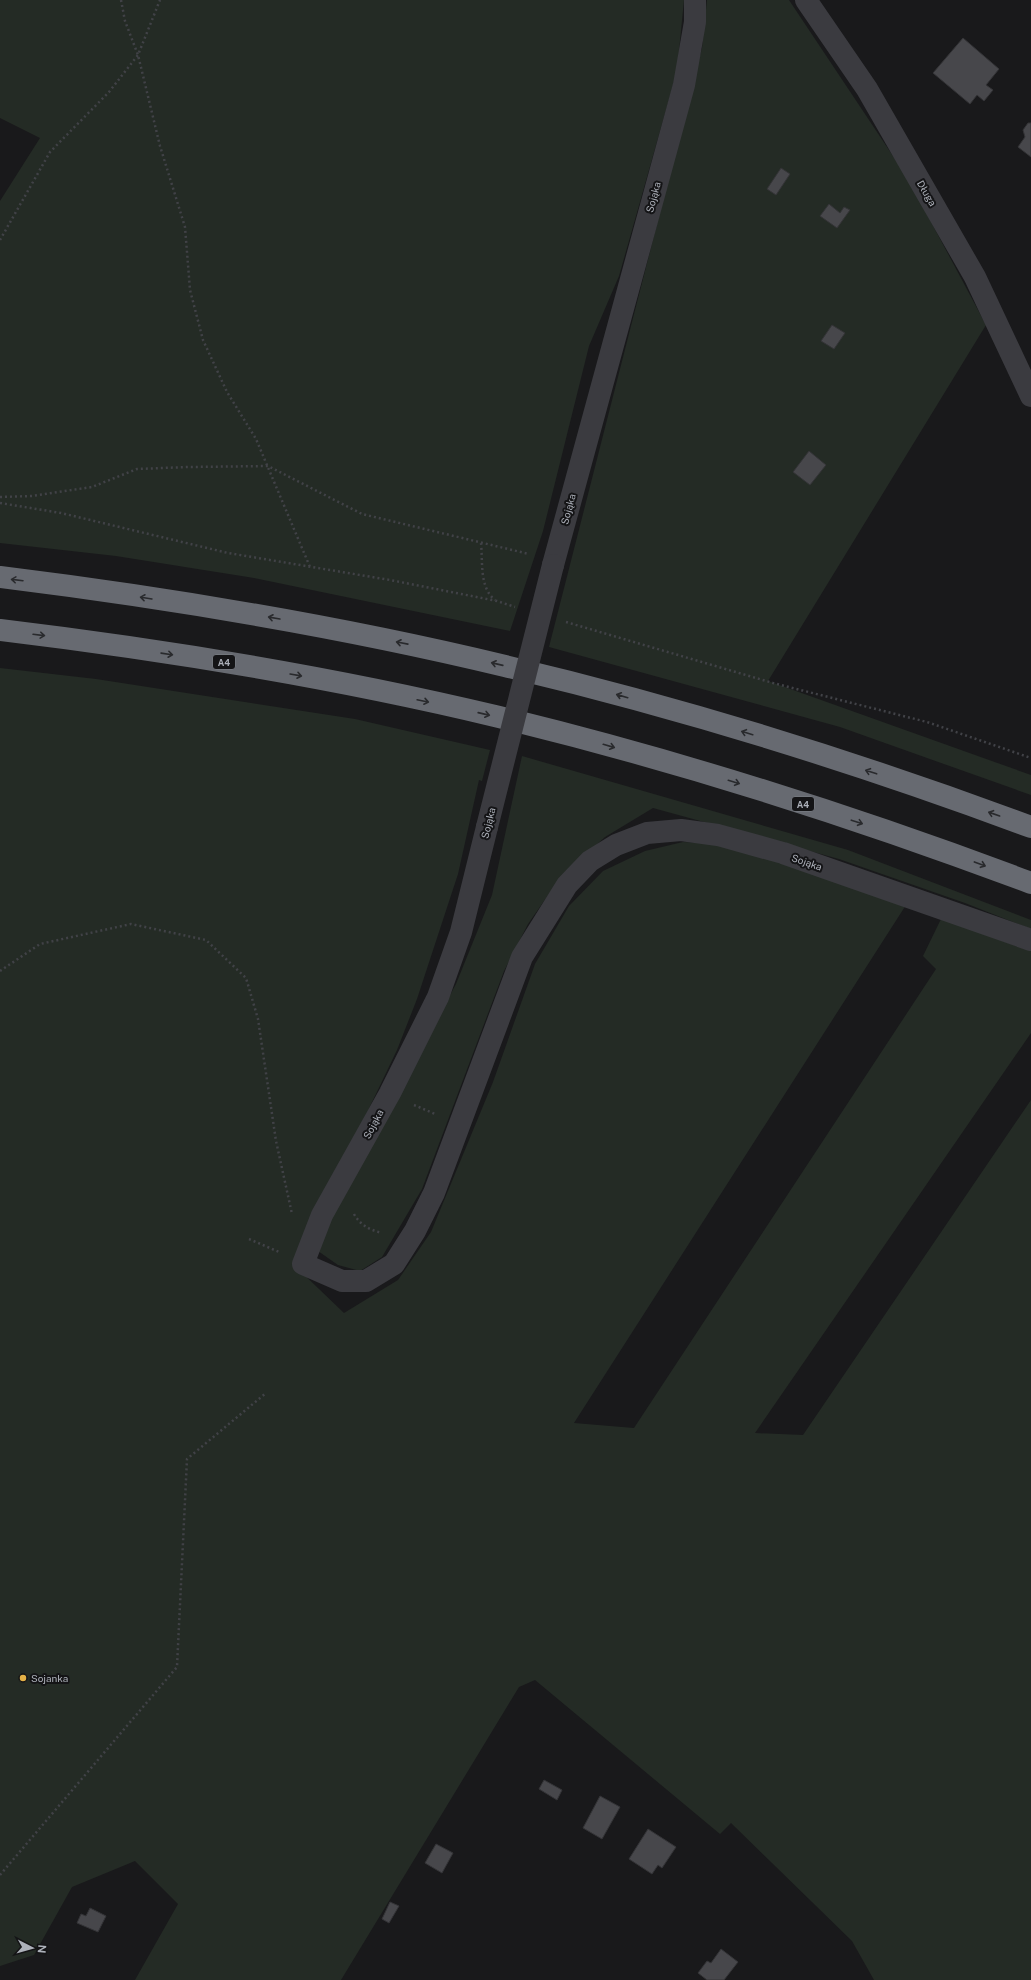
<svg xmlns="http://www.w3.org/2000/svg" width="1031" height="1980" font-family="'Public Sans',sans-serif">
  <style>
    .green { fill: #242b25 }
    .building { fill: #47474b; stroke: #343437 }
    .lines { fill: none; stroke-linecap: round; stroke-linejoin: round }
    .path { stroke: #414247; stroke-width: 2.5; stroke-dasharray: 2 3; stroke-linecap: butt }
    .minor { stroke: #3b3b40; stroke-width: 22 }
    .motorway { stroke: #676a71; stroke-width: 22 }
    .minor-bridge { stroke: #3b3b40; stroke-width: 22 }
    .oneway { stroke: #292a2d }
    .poi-dot { fill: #e5b247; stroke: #141416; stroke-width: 1.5 }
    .labels { text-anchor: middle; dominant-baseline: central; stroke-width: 4; stroke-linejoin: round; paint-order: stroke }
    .shield { fill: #141416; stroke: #7f8289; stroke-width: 1 }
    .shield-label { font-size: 9px; font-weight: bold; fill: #adb1ba }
    .street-label { font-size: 10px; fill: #adb1ba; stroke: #141416 }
    .poi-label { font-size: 10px; fill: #adb1ba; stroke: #141416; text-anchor: start }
  </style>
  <rect width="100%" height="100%" fill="#19191b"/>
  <path class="green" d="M0 0H684L677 71 619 276 589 346 543 531 510 631 254 578 116 556 0 543V201L40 138 0 118Z
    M707 0H789L907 177 986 325 768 681 1031 775V795L840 727 549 647 702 48Z
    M0 668 96 679 355 719 490 750 482 781 479 780 458 874 417 999 397 1050 294 1265 344 1313 398 1280 431 1232 493 1082 535 964 569 906 603 871 645 851 683 842 725 844 906 905 574 1423 634 1428 936 969 923 956 941 919 1031 951V1033L755 1433 803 1435 1031 1100V1980H874L852 1941 731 1823 720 1834 535 1680 519 1687 341 1980H135L178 1904 135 1861 72 1887 34 1955 0 1966Z
    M522 756 848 850 1031 920V929L965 903 839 859 653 808 605 837 560 878 528 924 504 971 422 1189 382 1257 360 1271 338 1265 318 1251 332 1217 456 984 492 895Z"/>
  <path class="building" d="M963 38 999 69 986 85 993 90 984 101 977 95 970 104 933 73Z
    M1028 123H1031V157L1018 147 1025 137 1023 130Z
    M781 168 790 174 776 195 767 189Z
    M829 204 840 213 844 207 850 210 837 228 820 216Z
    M832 325 845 333 834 349 821 341Z
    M809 451 826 465 810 485 793 472Z
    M544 1780 562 1790 557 1800 539 1789Z
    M600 1796 620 1807 602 1839 583 1828Z
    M648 1829 676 1847 662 1868 658 1865 652 1874 629 1859Z
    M436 1844 453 1853 442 1873 425 1863Z
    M390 1902 399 1906 389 1923 382 1919Z
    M90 1908 106 1916 98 1932 77 1923 81 1914 86 1916Z
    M721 1949 738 1962 724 1980H707L698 1973 707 1961 711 1963Z"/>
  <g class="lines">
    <path class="path" d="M121 0 125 21 138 55 160 146 185 227 190 290 203 340 227 392 256 439 310 567
      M0 240 50 152 109 92 138 55 160 0
      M0 497 32 496 92 487 137 469 188 467 268 466 362 514 529 554
      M0 503 61 513 228 553 390 580 497 601 515 607
      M481 543C483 562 479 587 495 600
      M566 622 773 683 927 722 1031 758
      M0 971 40 944 131 924 206 940 246 978 258 1019 276 1141 292 1214
      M414 1105 435 1114
      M354 1214C360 1225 370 1230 382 1233
      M249 1239 279 1252
      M0 1875 177 1667 187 1459 266 1393"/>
    <path class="minor" d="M806 0 867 89 975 277 1031 396
      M553 565 684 85 695 22V0
      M487 827 461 932 438 997 390 1093 322 1215 303 1264 342 1281H366L394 1264 415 1231 434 1193 522 957 567 885 590 861 616 845 647 833 681 830 718 835 783 853 1031 940"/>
    <path class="motorway" d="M0 577C169 598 339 626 505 666 683 708 859 763 1031 827
      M0 630C166 650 332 677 495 716 677 760 856 817 1031 883"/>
    <path class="minor-bridge" d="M487 827 553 565"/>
  </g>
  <defs><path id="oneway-shaft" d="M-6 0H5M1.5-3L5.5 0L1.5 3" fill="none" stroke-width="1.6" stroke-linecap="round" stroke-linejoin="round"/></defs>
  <g class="oneway">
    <use href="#oneway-shaft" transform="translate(17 580) rotate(-173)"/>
    <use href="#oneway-shaft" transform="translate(146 598) rotate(-171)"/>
    <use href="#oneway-shaft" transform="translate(274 618) rotate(-170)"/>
    <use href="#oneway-shaft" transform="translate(39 635) rotate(7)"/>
    <use href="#oneway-shaft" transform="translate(402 643) rotate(-169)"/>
    <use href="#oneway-shaft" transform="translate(167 654) rotate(8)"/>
    <use href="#oneway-shaft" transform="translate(497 664) rotate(-167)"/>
    <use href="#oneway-shaft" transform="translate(296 675) rotate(10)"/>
    <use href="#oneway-shaft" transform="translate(622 696) rotate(-164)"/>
    <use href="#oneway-shaft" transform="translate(423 701) rotate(12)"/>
    <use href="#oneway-shaft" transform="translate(484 714) rotate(13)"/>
    <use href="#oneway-shaft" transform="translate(747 733) rotate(-163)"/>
    <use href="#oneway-shaft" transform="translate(609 746) rotate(16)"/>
    <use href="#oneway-shaft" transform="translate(871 772) rotate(-162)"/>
    <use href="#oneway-shaft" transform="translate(734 782) rotate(17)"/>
    <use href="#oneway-shaft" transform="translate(994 814) rotate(-161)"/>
    <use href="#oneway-shaft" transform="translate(857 822) rotate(18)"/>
    <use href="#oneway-shaft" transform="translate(980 864) rotate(20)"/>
  </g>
  <circle class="poi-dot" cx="23" cy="1678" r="4"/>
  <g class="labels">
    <g class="shield">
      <rect x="213" y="655" width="22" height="14" rx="3"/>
      <rect x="792" y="797" width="22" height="14" rx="3"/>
    </g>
    <g class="shield-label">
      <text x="224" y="662">A4</text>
      <text x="803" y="804">A4</text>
    </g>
    <g class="street-label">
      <text transform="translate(927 193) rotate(60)">Długa</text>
      <text transform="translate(653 197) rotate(-75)">Sojąka</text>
      <text transform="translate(568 509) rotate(-75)">Sojąka</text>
      <text transform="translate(488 823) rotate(-76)">Sojąka</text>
      <text transform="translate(807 862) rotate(19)">Sojąka</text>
      <text transform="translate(373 1124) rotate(-62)">Sojąka</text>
    </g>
    <g class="poi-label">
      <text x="31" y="1678">Sojanka</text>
    </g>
  </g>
  <g transform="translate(32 1948) rotate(96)" stroke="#141416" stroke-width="3" paint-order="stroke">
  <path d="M0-3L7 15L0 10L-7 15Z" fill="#adb1ba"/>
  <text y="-6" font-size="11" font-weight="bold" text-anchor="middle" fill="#adb1ba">N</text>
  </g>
</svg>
